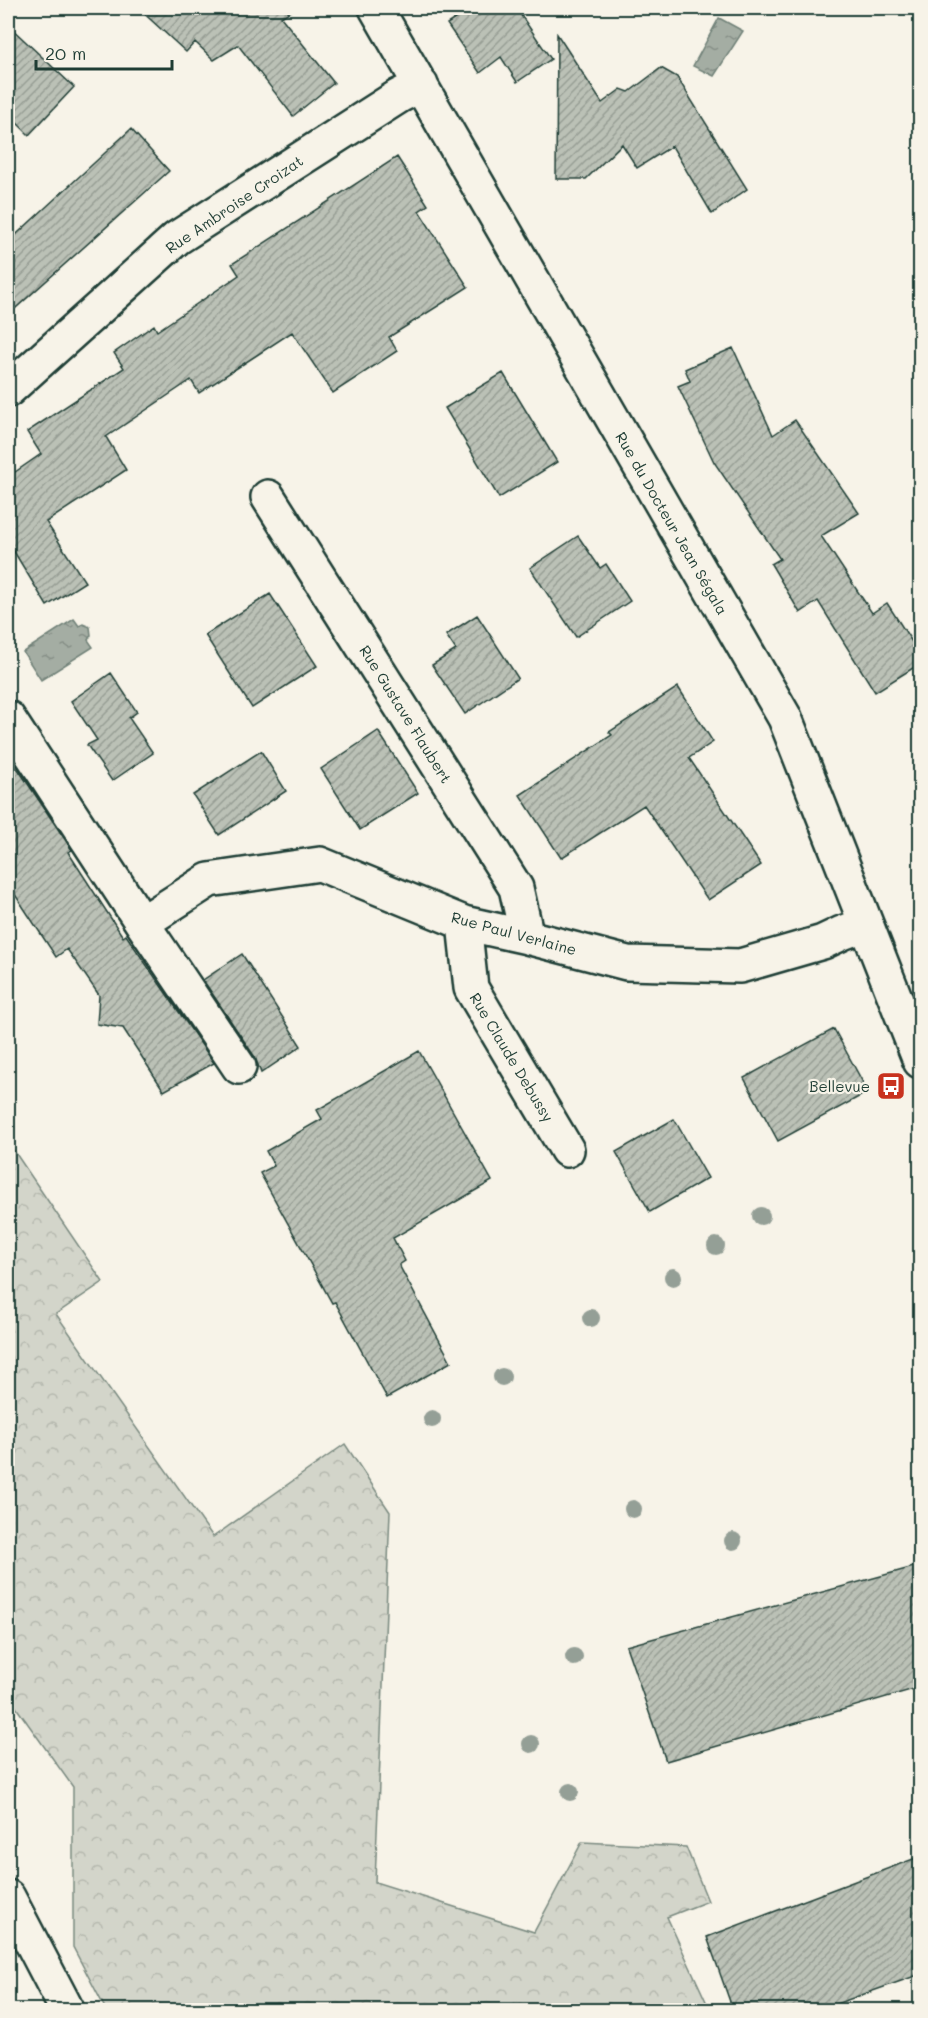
<svg xmlns="http://www.w3.org/2000/svg" width="928" height="2018" font-family="Mali,sans-serif">
  <style>
    .forest { fill: url(#forest-crowns); stroke: #79897f; stroke-width: 1.5 }
    .water { fill: url(#water-ripples); stroke: #6f8077; stroke-width: 1.5 }
    .building { fill: url(#building-hatch); stroke: #1f3d34; stroke-width: 1.5 }
    .lines { fill: none; stroke-linecap: round; stroke-linejoin: round }
    .minor-casing { stroke: #1f3d34; stroke-width: 38 }
    .major-casing { stroke: #1f3d34; stroke-width: 38 }
    .minor { stroke: #f7f3e8; stroke-width: 33 }
    .major { stroke: #f7f3e8; stroke-width: 33 }
    .tree { fill: #949f96 }
    .labels { text-anchor: middle; dominant-baseline: central; stroke-width: 4.5; stroke-linejoin: round; paint-order: stroke }
    .street-label { font-size: 15px; fill: #1f3d34; stroke: #f7f3e8 }
    .poi-label { font-size: 15px; fill: #1f3d34; stroke: #f7f3e8; text-anchor: end }
  </style>
  <defs>
    <pattern id="forest-crowns" width="20" height="18" patternUnits="userSpaceOnUse" patternTransform="scale(1.5)"><rect width="20" height="18" fill="#d3d5ca"/><path d="M2 6a3 3 0 1 1 6 0M12 15a3 3 0 1 1 6 0" fill="none" stroke="#b5b8ae"/></pattern>
    <pattern id="water-ripples" width="26" height="14" patternUnits="userSpaceOnUse" patternTransform="scale(1.5)"><rect width="26" height="14" fill="#a4ada3"/><path d="M2 4q2-2 4 0t4 0M15 11q2-2 4 0t4 0" fill="none" stroke="#858e86"/></pattern>
    <pattern id="building-hatch" width="6" height="6" patternUnits="userSpaceOnUse" patternTransform="scale(1.5)"><rect width="6" height="6" fill="#bbc1b6"/><path d="M-1 1l2-2M0 6l6-6M5 7l2-2" fill="none" stroke="#979e95"/></pattern>
  </defs>
  <rect width="100%" height="100%" fill="#f7f3e8"/>
  <filter id="ink" filterUnits="userSpaceOnUse"><feTurbulence type="fractalNoise" baseFrequency=".0167" numOctaves="2"/><feDisplacementMap in="SourceGraphic" scale="12" xChannelSelector="R" yChannelSelector="G"/><feConvolveMatrix kernelMatrix="1 2 1 2 8 2 1 2 1" color-interpolation-filters="sRGB"/></filter>
  <g filter="url(#ink)">
    <path class="forest" d="M8 1142 103 1282 56 1314 213 1537 345 1444 390 1512 375 1882 534 1932 582 1842 686 1847 708 1901 667 1917 710 2010H106L73 1947V1787L8 1696Z"/>
    <path class="water" d="M719 18 743 31 714 76 693 66Z
      M74 619 79 626 83 624 90 627 91 635 88 640 93 647 41 680 23 652Z"/>
    <path class="building" d="M138 8H296L281 17 334 83 293 116 238 45 214 60 195 42 186 52Z
      M472 8H516L551 59 517 82 501 57 480 73 447 24Z
      M8 25 74 87 29 135 8 114Z
      M557 34 602 103 621 89 629 92 661 68 677 77 747 189 712 214 672 146 637 168 622 144 586 179H556Z
      M131 129 169 171 8 315V242Z
      M397 157 428 205 419 211 468 287 389 337 397 351 333 393 292 332 199 393 191 380 106 437 126 470 46 522 85 582 47 606 10 545 8 547V461L15 472 41 454 27 432 124 368 114 353 154 325 157 331 239 275 232 264Z
      M733 348 773 435 795 420 859 513 821 536 872 613 887 603 921 656V663L875 692 818 601 800 613 771 564 780 559 714 462 678 386 690 381 685 369Z
      M503 373 557 462 499 498 445 408Z
      M578 536 600 568 606 564 630 601 576 637 530 568Z
      M270 594 317 666 252 708 205 635Z
      M477 615 518 678 465 714 432 665 456 650 446 635Z
      M111 673 137 712 129 718 153 753 112 781 87 745 97 740 71 701Z
      M678 687 713 742 689 758 761 865 708 900 644 805 561 858 520 795 612 735 609 732Z
      M378 731 418 793 360 830 321 769Z
      M261 751 286 791 219 835 193 795Z
      M8 754 72 850 68 852 123 937 126 935 214 1063 164 1091 123 1028 97 1024 99 995 67 949 56 957 8 884Z
      M242 954 301 1046 261 1073 255 1057 203 980Z
      M834 1029 868 1092 778 1141 744 1078Z
      M419 1051 492 1181 393 1238 405 1261 399 1265 451 1362 387 1398 335 1302 332 1303 260 1173 274 1166 266 1151 322 1119 317 1110Z
      M674 1119 708 1178 650 1212 616 1152Z
      M921 1565V1687L666 1761 626 1646Z
      M921 1856V1974L819 2010H733L707 1937Z"/>
    <g class="lines">
      <g class="minor-casing">
        <path id="minor" d="M376 8 785 718 920 1061
          M8 390 177 238 399 96 421 85
          M268 497 516 888 527 937
          M8 718 142 923 209 880 320 864 464 923 527 937 627 963 740 966 823 942 842 933 866 924
          M142 923 239 1067
          M464 923 471 988 567 1150"/>
      </g>
      <g class="major-casing">
        <path id="major" d="M8 1897 67 2010"/>
      </g>
      <use href="#minor" class="minor"/>
      <use href="#major" class="major"/>
    </g>
    <g class="tree">
      <circle cx="761" cy="1216" r="9"/>
      <circle cx="716" cy="1246" r="9"/>
      <circle cx="673" cy="1277" r="9"/>
      <circle cx="591" cy="1318" r="9"/>
      <circle cx="502" cy="1377" r="9"/>
      <circle cx="432" cy="1419" r="9"/>
      <circle cx="633" cy="1509" r="9"/>
      <circle cx="733" cy="1541" r="9"/>
      <circle cx="574" cy="1657" r="9"/>
      <circle cx="531" cy="1744" r="9"/>
      <circle cx="570" cy="1792" r="9"/>
    </g>
  </g>
  <defs>
    <g id="bus-square" transform="scale(1.5)"><rect x="-9" y="-9" width="18" height="18" rx="4" fill="#c8321e" stroke="#f7f3e8"/><path d="M-5-6H5V4H4V6H2V4H-2V6H-4V4H-5ZM-3.5-4V0h7V-4ZM-3.5 1.2v1.5H-2V1.2ZM2 1.2v1.5H3.5V1.2Z" fill="#fff"/></g>
  </defs>
  <g fill-rule="evenodd">
    <use href="#bus-square" x="891" y="1086"/>
  </g>
  <g class="labels">
    <g class="street-label">
      <text transform="translate(234 204) rotate(-34)">Rue Ambroise Croizat</text>
      <text transform="translate(672 523) rotate(60)">Rue du Docteur Jean Ségala</text>
      <text transform="translate(406 714) rotate(58)">Rue Gustave Flaubert</text>
      <text transform="translate(514 933) rotate(15)">Rue Paul Verlaine</text>
      <text transform="translate(512 1057) rotate(59)">Rue Claude Debussy</text>
    </g>
    <g class="poi-label">
      <text x="870" y="1086">Bellevue</text>
    </g>
  </g>
  <rect width="928" height="2018" fill="none" stroke="#f7f3e8" stroke-width="30"/>
  <rect x="15" y="15" width="898" height="1988" fill="none" stroke="#1f3d34" stroke-width="2" filter="url(#ink)"/>
  <path d="M36 60v9h136v-9" fill="none" stroke="#1f3d34" stroke-width="3"/>
  <text x="45" y="60" font-size="18" fill="#1f3d34" stroke="#f7f3e8" stroke-width="4.5" paint-order="stroke">20 m</text>
</svg>
